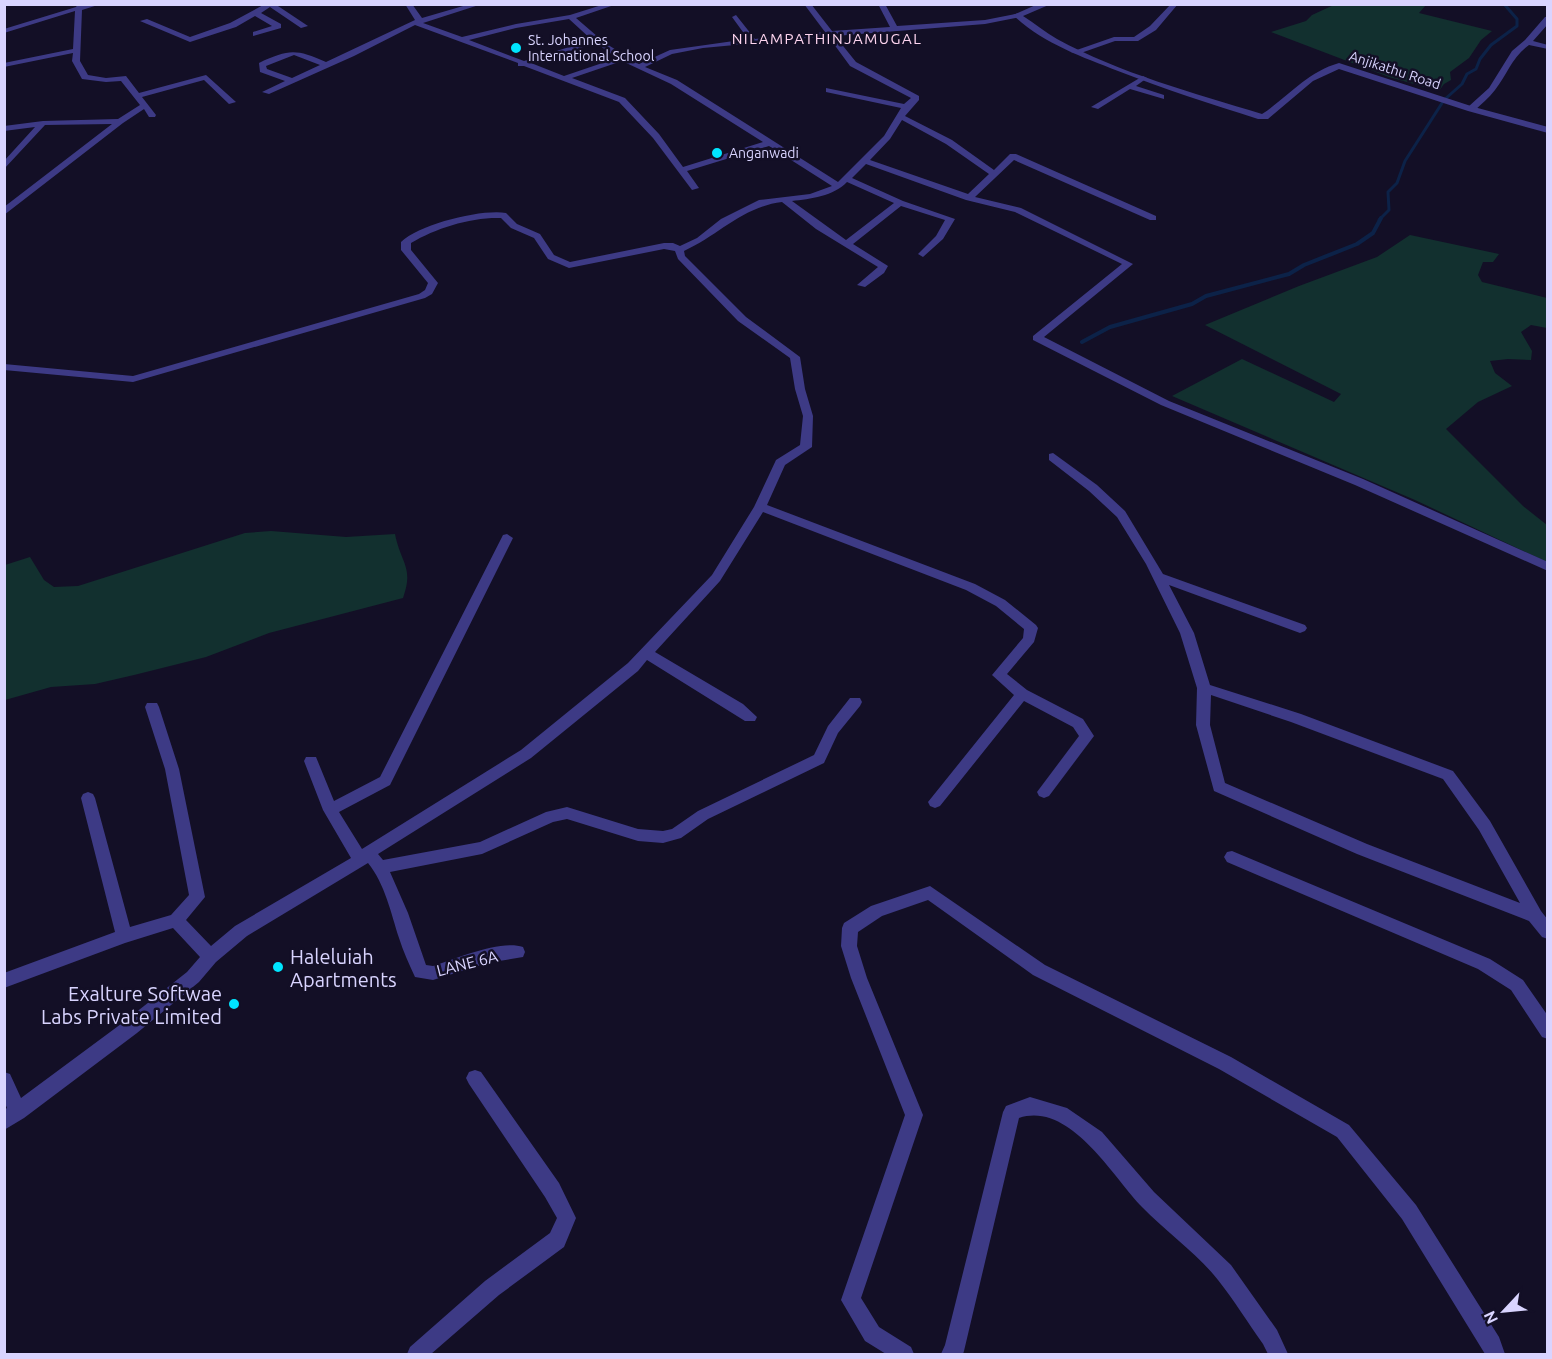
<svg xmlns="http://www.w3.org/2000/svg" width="1552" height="1359" font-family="Ubuntu,sans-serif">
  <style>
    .green { fill: #12302f }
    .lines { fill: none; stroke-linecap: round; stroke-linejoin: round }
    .stream-far1 { stroke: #0c2248; stroke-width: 3 }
    .stream { stroke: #0c2248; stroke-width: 4 }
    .minor { fill: #3d3a85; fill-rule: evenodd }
    .tertiary { fill: #3d3a85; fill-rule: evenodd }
    .poi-dot { fill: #00e5ff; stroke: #130f26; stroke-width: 2 }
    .labels { text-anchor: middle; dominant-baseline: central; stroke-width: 5; stroke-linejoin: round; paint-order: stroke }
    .far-poi-label { font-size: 14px; fill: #d9d4ff; stroke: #130f26; text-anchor: start }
    .far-street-label { font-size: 14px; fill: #d9d4ff; stroke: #130f26 }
    .far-neighbourhood-label { font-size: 15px; letter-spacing: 1.5px; fill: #ffd6f0; stroke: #130f26 }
    .street-label { font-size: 16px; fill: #d9d4ff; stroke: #130f26 }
    .near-poi-label { font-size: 20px; fill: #d9d4ff; stroke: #130f26; text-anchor: start }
  </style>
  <rect width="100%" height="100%" fill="#130f26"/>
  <path class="green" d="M1336 4 1426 5 1419 13 1492 31 1481 40 1469 58 1450 72 1451 80 1444 84 1439 91 1389 77 1271 32 1306 21 1312 15Z
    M1410 235 1499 254 1493 262H1483L1478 275 1482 282 1547 298V328L1531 325 1521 332 1532 351 1531 360 1508 359 1490 361 1495 373 1512 386 1478 402 1446 429 1523 506 1547 525V562L1415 500 1172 396 1242 359 1334 402 1341 394 1205 325 1299 286 1377 257Z
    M271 531 346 537 395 534C401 564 414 567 403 598L269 633 206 657 134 675 95 684 51 687 5 700V565L30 557 44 580 54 587 78 586 245 533Z"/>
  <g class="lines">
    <path class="stream-far1" d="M1379 220 1389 210 1388 192 1397 183 1405 161 1444 100 1462 84 1467 74 1476 69 1480 59 1491 45 1517 26V19L1504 4"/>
    <path class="stream" d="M1082 342 1110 327 1192 304 1206 296 1289 274 1304 265 1357 244 1373 233 1381 218"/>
    <path class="minor" d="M78 4H101L82 10 80 61 88 75 106 78 126 76 139 93 206 75 236 102 229 104 204 80 142 97 156 115 155 117H149L144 109 123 123 4 215V207L112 124 45 125 4 169V161L35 127 4 131V126L43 121 118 119 140 105 121 81 106 82 82 79 72 61 73 53 4 67V63L73 49 75 11 4 33V29L76 7Z
      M265 4H275L308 26 301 28 270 7 261 13 281 24V28L253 36V32L272 26 255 16 236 27 190 42 140 21 147 19 190 37 230 23Z
      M405 4H412L422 18 470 4H482L423 23 462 37 516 24 570 15 605 4H617L576 18 605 43 639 64 670 50 748 39 732 17 736 15 755 39 825 32 804 4H811L832 31 890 27 878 4H885L897 26 985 20 1020 13V17L985 24 835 36 856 62 919 96V100L905 116 952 140 994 170 1010 154H1016L1156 216V220H1150L1014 160 975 197 1021 208 1133 264 1044 337 1169 401 1363 479 1548 562V571L1355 485 1161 405 1033 340V336L1122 264 1015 212 966 200 866 164 852 178 903 201 955 219 943 239 923 257 918 254 936 236 945 220 901 206 853 244 888 266 884 273 865 287 857 285 878 267 816 229 782 202C742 207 719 235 684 251L685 256 746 317 800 357 805 389 813 416 812 447 785 465 767 505 975 584 1005 600 1036 625 1038 628 1034 642 1007 674 1027 690 1083 719 1094 736 1049 796 1044 798 1039 796 1037 792 1079 736 1073 727 1024 701 940 806 935 808 930 806 928 802 1014 695 992 675 1023 638 1024 629 996 606 966 590 763 512 720 581 655 652 743 704 757 717 755 721H745L647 660 638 671 531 758 378 854 383 860 480 842 546 812 567 807 638 829 663 831 672 829 698 811 814 755 828 726 850 698H860L862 702 860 706 838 733 824 763 708 819 681 838 663 843 638 841 567 819 553 822 482 854 390 872 408 913 426 965 433 966C455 959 501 939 523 947L525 952 523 957 487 963 433 980 415 977C409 964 403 951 399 938 391 913 385 884 368 863L247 936 216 962 199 982 137 1033 24 1118 4 1130V1110L7 1108 4 1101V1072L10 1074 21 1098 125 1021 187 972 200 957 173 928 125 943 4 988V973L115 932 81 798 83 794 88 792 93 794 95 798 130 927 171 915 189 895 165 769 145 707 147 703H157L159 707 179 769 205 897 186 920 211 946 235 926 351 858 323 810 304 761 306 757H316L334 801 380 777 503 535 507 534 513 538 390 785 339 812 362 849 521 750 628 663 712 575 754 507 776 460 800 445 803 416 795 389 790 358 738 321 678 259 675 251 664 249 569 268 548 259 534 238 511 228 501 218C471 217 436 228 411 243V250L438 283 432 294 425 298 133 382 4 370V364L133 376 419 294 425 290 428 283 401 250V242C420 224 481 209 506 213L517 224 540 234 554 255 570 262 664 243H673L680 246 697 238 721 219 759 200 810 194 832 186 769 146 687 171 699 188 692 190 653 138 619 102 524 66H518V63L415 25 354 56 269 94 262 92 285 81 260 72 259 63C289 49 296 49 326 62L415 20ZM569 19 592 40 524 61 469 40 516 28ZM828 36 850 66 911 98 904 104 826 88V92L901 108 884 136 838 182 677 80 645 67 672 54 703 48ZM596 43 617 58 564 76 531 63ZM294 55 320 65 292 78 267 69 266 66ZM622 61 671 84 763 142 683 167 659 134 625 98 572 78ZM902 120 946 144 989 174 968 194 870 160 890 139ZM847 182 894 203 846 240 792 201C810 199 834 196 847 182Z
      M1171 4H1178L1156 30 1138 41H1115L1078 54 1071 52 1114 37H1134L1150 26Z
      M1545 17H1548V24L1533 41 1548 45V49L1529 45C1512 57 1507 75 1495 90 1489 98 1481 104 1474 111H1468V107L1489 88 1512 51 1525 40Z
      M1143 76 1147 78 1136 86 1164 95V99L1130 89 1098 109 1091 107Z
      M1053 453 1097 485 1125 511 1163 574 1305 625 1307 628 1305 631 1300 633 1169 585 1194 633 1210 685 1301 714 1453 771 1490 821 1541 911 1548 920V939L1542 937 1529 921 1357 854 1214 791 1196 725 1197 688 1180 633 1146 564 1117 517 1089 491 1049 460V454ZM1211 695 1291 722 1443 779 1479 830 1520 903 1367 844 1225 783 1210 725Z
      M1232 851 1490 959 1523 980 1548 1016V1039L1542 1037 1511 990 1478 969 1227 862 1224 857 1227 852Z
      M930 886 1045 965 1231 1057 1349 1125 1416 1205 1499 1337 1505 1354H1485L1402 1219 1337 1137 1219 1069 1033 975 928 900 882 916 858 932 857 946 867 978 923 1115 861 1298 879 1327 911 1347 914 1354H886L865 1341 841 1300 905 1115 851 978 841 946 842 928 844 923 871 906Z
      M475 1070 481 1072 559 1183 576 1218 564 1247 499 1295 431 1354H407L410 1347 485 1281 550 1233 557 1218 545 1197 469 1084 466 1078 469 1072Z
      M1030 1097 1067 1108 1102 1132 1154 1192 1231 1265 1277 1330 1288 1354H1268L1263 1344C1248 1323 1234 1300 1218 1280 1197 1253 1166 1232 1142 1207 1113 1177 1070 1101 1019 1118L964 1351 963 1354H941L945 1345 1003 1112 1006 1106Z"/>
    <path class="tertiary" d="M1038 4H1051L1023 16C1034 23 1045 32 1057 39 1119 73 1194 93 1262 114 1288 97 1307 72 1339 63L1474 107 1548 127V133L1468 111 1339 69 1313 81 1268 119H1258C1211 104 1164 89 1118 71 1082 57 1042 43 1013 15Z"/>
  </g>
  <g class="poi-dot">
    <circle cx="516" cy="48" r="6"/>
    <circle cx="717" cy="153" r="6"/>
    <circle cx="278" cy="967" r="6"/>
    <circle cx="234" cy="1004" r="6"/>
  </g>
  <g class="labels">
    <g class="far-poi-label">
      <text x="528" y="40">St. Johannes<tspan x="528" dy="16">International School</tspan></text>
      <text x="729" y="153">Anganwadi</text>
    </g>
    <g class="far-street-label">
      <text transform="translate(1395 70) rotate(18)">Anjikathu Road</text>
    </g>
    <g class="far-neighbourhood-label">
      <text x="827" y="38">NILAMPATHINJAMUGAL</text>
    </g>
    <g class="street-label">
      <text transform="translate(467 963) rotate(-14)">LANE 6A</text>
    </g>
    <g class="near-poi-label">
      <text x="290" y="956">Haleluiah<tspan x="290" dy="23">Apartments</tspan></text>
      <text x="222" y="993" text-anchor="end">Exalture Softwae<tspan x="222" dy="23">Labs Private Limited</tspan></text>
    </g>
  </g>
  <rect width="1552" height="1359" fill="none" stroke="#d9d4ff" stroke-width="12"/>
  <g transform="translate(1504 1311) rotate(244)" stroke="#130f26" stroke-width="4.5" paint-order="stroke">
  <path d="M0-4.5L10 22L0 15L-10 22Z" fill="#d9d4ff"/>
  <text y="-9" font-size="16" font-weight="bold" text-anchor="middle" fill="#d9d4ff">N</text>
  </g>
</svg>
